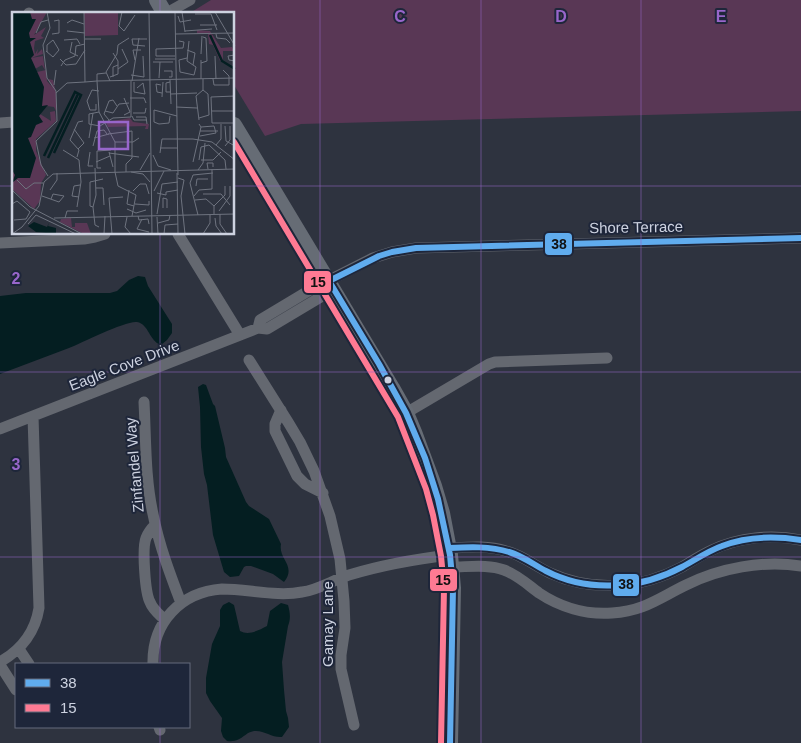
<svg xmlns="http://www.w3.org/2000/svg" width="801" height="743" font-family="Helvetica,sans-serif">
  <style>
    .green { fill: #593755 }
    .water { fill: #041e21 }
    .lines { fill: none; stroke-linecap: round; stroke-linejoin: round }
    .minor { stroke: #646870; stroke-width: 11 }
    .secondary { stroke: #666c75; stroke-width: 16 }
    .bus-1-casing { stroke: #1e263a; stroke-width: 10 }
    .bus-2-casing { stroke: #1e263a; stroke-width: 10 }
    .bus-1 { stroke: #60acee; stroke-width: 6 }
    .bus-2 { stroke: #fe7a93; stroke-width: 6 }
    .grid { fill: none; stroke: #9866cb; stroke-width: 1; stroke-opacity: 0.55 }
    .bus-dot { fill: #cdd2e0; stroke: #1e263a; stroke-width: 2 }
    .labels { text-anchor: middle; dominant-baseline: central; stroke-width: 4; stroke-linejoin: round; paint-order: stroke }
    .street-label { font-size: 15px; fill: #cdd2e0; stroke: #1e263a }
    .inset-river { fill: none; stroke: #041e21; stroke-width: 2.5 }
    .inset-road { fill: none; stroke: #6e737f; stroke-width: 1 }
    .view { fill: #9866cb; fill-opacity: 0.15; stroke: #9866cb; stroke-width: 2.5 }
    .inset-edge { fill: none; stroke: #cdd2e0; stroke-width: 2.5 }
    .grid-label { font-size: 16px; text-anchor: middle; font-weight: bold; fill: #9866cb; stroke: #1e263a; stroke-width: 4; stroke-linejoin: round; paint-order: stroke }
    .line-badge { stroke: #1e263a; stroke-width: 2 }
    .pale-badge-label { font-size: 14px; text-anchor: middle; font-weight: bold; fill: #111 }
  </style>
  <rect width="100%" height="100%" fill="#2e333f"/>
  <path class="green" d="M211 0H801V111L301 124 265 136 234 85V14L190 13Z"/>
  <path class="water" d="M138 276 145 277 148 286 172 324V333L167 340 161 345C149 341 149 324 137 322 127 320 81 343 69 348 46 357 23 365 0 374V296L26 293H110L117 291 129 280Z
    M203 384 206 385 213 404 215 406 225 448 226 457 246 502 249 506 269 519 281 544C278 559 297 566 284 582L273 574 251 566H246L244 567 239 576 230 577 224 572 213 535 207 485 204 474 201 447 200 407 198 387Z
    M229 602 234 605 240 631C249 636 259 630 267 626L270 611 281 603 288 605C290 612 291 619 288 626L282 662 284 690 286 711 288 718 289 727 282 737C273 738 265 731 256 731 244 731 243 743 227 741L223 737 221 731 222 718 210 701 206 693V678L212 644 220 626V610L223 605Z"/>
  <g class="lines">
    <path class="minor" d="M29 13V14
      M165 14 190 0
      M0 123 14 122
      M178 234 240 335
      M0 243 84 239 95 237 105 234
      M258 328 260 320 310 290 373 258 392 252 416 248 801 238
      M249 360 288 422 300 442 314 471 330 516 340 559 344 601 345 628 341 655V669L354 725
      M144 402C146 440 145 478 153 514 159 545 170 574 181 603
      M281 410 275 424V431L297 476 305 484 323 493
      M406 413 489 364 495 362 607 358
      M0 429 258 328 267 329 334 289
      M155 525C151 529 148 533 146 538 142 548 145 593 150 602 153 610 159 614 165 620
      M449 548C468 547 487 545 506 551 522 555 535 566 550 573 572 583 596 587 620 585 642 584 663 577 682 567 692 561 701 555 712 550 739 537 772 534 801 540
      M451 567C469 567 488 564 504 570 518 575 528 585 539 593 560 607 586 615 612 613 644 611 659 598 686 585 720 568 763 560 801 566
      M19 649 29 664
      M0 662C21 650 35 633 39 608L33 416
      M153 664C152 622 181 592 222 589 248 589 277 597 302 592 318 590 333 580 349 575 382 565 416 559 450 555
      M0 665 16 690
      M159 727 160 730"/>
    <path class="secondary" d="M157 0 165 14
      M234 125 392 388 406 413 414 432 434 486 442 513 450 555 453 588 450 743"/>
    <g class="bus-1-casing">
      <path id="bus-1" d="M449 548C469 547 490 546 509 552 523 556 534 565 546 571 569 583 595 587 620 585 642 584 663 577 682 567 695 560 708 551 722 546 748 536 775 536 801 540
        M450 743 453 588 450 555 438 499 425 458 406 413 379 364 329 281 379 256 392 252 416 248 801 238"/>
    </g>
    <g class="bus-2-casing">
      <path id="bus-2" d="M234 142 398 417 426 489 433 515 441 556 444 588 441 743"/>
    </g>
    <use href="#bus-1" class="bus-1"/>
    <use href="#bus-2" class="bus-2"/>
  </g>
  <path class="grid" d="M160 0V14M320 0V743M481 0V743M641 0V743M0 186H14M234 186H801M160 234V664M0 372H801M0 557H801M160 727V743"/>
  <circle class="bus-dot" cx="388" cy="380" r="4.5"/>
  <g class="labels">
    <g class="street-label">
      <text transform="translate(636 227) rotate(-1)">Shore Terrace</text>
      <text transform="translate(124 365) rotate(-21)">Eagle Cove Drive</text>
      <text transform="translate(134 465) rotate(-95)">Zinfandel Way</text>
      <text transform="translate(327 624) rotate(-90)">Gamay Lane</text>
    </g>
  </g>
  <g transform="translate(12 12)">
    <rect width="222" height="222" fill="#2e333f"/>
    <path d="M0 0H35L22 23 34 15 29 24 32 26 23 29 22 36 23 42 26 37 25 42 30 37 31 42 19 46 31 44 33 58 30 53 23 57 25 60 34 58 35 69 40 75 36 67 41 68 44 81V99L42 95 35 94 28 102 39 109 38 100 43 99 44 109 24 127V139L34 163 29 171 28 189 22 197 0 177ZM72 0H106V23L73 24ZM185 18 198 19 209 36 220 35 222 39H211V49H208L201 33 197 32 196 22H185ZM118 106 121 110 137 112 136 117H133L134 114 96 115 94 110ZM59 206 60 215H63V211H75L79 222H72L48 210 49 207Z" fill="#593755"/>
    <path d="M0 0H18L20 7H24L17 21 18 26H24L18 30 22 43 19 46 32 75 30 94 36 93 27 104 31 110 24 113 19 125 16 126 24 146 18 166H6L0 171 3 163 0 158ZM22 210 35 215 37 211 36 214 44 216V222L24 220 16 214Z" fill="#041e21"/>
    <path class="inset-river" d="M198 23 210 49 223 57M32 144 63 80 69 83 42 141M36 146 66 82"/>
    <path class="inset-road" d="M35 0 38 16 31 33 35 66 44 79 45 109 24 129 29 153 36 164M72 0 73 70 85 69 87 100 103 130V160M110 0 107 14 112 19M137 0 140 222M163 0 166 163M170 0 173 20M203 0 223 34M183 2H199M199 2 205 18M166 4 168 10 179 8M55 11 60 8 72 12M188 13H205M55 19 73 21M112 19 123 3M173 19 200 17M24 21 29 10 36 8M40 22 47 21V8L42 9M163 22 223 21M204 22 205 26 214 27 218 31M73 27H89M52 28 65 27 68 32M177 29 175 49 184 55 182 63M60 30 58 40 66 44M133 34 121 33 120 27H135M175 38 183 41 181 53M34 39 41 45 47 38M35 40V33L41 28 47 38M189 42 190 24M223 43 216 44 217 48 223 49M163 44H144V37L171 36 172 30 167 29M203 44 204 67M175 46 167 48 168 60 182 63M48 47 54 53 64 52 73 38M143 47H163M123 48 121 38H129M189 48V67M141 50H161M189 51 195 49 194 26 191 25M49 54 53 48 63 44 64 34 73 32M106 57 116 50 110 37M152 59H160V65H157M94 61 85 62V69L223 66M119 63 132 65 131 44M98 65 106 62V49L101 41M101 65V55L106 53M147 66 148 50M201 67 202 73H217V64L211 58M158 68 159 92M98 69 94 60 105 42 106 33 117 26M120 69 127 26M122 70V80L133 82 131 71 125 76M158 70 154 71V80H159M42 73 44 58M149 73 144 72 145 80 150 81M44 81 55 71 73 70M159 82 185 81M223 84 199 85 200 111H223M150 85 151 70M112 86 118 100 112 103M118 86H132L134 91M84 92V98H78L75 89 80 78 87 79M164 95 185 96M93 99 101 101 107 92 117 91M200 99H223M87 100 77 102V112L88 114 101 106 119 105V69M121 101H133L134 96M120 104 122 108H135M124 105H134L135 112M187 106 197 103 196 82 191 78M97 108 92 102 97 89 101 88 105 94M187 108 184 84 191 78V67M147 112 142 110V98L165 104M147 112 157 111 158 104M213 114 214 129 223 134M62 117 72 131 66 137M188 119H206M96 122 120 119V146L114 152V160M188 124 204 121 202 114 189 115M77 126 81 101M82 126 97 122M103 130H121L127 126M204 133 209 127V112M81 134 85 119 92 118 95 122M213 134 218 128V114M148 136H165M51 138 67 148 69 170 65 195M78 140 76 154H81M97 140 101 155M97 141 127 145M148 141 150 127H181L200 130 223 148M141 143 146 154 159 158M65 145 67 138 58 128 66 110 71 109M187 148 189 135 197 133 213 148 214 157M189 148H201L209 140M84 150 98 144M181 150 189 115 187 112M83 156 84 183 81 195 83 213 87 215M89 156H85V139L99 138M196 157 195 151H201V155M128 158 138 141M186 158 191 151 193 131M103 160 106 174 124 183 120 204M119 160 131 162 138 170M165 161 166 222M181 163 178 171 186 203M181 163 201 161M166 166 172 168 169 184 173 222M5 168 14 177 22 171H31M184 174 185 167H196M84 176H91L92 193M0 178 18 195 70 222M38 178 45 168V161M117 178 115 192 122 194M121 179 128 172H134L137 182M142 179 152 159M145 181 154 183V180L166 178M191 182H209L218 193M30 184 47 190 52 184 41 182 39 187M182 184 187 178 200 177V157M67 185 60 184 62 174 68 173M183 188 194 187 202 194M0 192 5 189 18 200 14 207 2 208M123 192 137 193V189M81 195 78 194V170L91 167M151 196V186L155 187V196M115 197 124 201 134 198M207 199 218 184V174M145 202 150 172 166 170M202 202V194L213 183V174M208 202V212L215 222M126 204 127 208 136 207 137 212M115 205 113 215 119 222M145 205 146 222M42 206 223 202M53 206 55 199H66M203 206 204 214 210 222M130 207 125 217 137 220M146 211 157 208 158 203M16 212 24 203 64 222M0 222 10 215 27 194 32 170 41 162 223 157M92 222 93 204M100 222 97 186 111 185M152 222 153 213 166 212M191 222 198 211V203"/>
    <path class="view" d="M87 110H116V137H87Z"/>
    <rect width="222" height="222" class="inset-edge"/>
  </g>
  <g class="grid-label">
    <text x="400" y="22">C</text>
    <text x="561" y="22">D</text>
    <text x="721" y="22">E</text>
    <text x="16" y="284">2</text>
    <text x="16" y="470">3</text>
  </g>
  <g class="line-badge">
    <rect x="544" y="232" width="29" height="24" rx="5" fill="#60acee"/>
    <rect x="303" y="270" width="29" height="24" rx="5" fill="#fe7a93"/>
    <rect x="429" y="568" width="29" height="24" rx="5" fill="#fe7a93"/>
    <rect x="612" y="573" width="28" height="24" rx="5" fill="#60acee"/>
  </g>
  <g class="pale-badge-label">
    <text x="559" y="249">38</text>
    <text x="318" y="287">15</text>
    <text x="443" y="585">15</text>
    <text x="626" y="589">38</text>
  </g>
  <rect x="15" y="663" width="175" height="65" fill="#1e263a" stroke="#646b7c"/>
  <rect x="25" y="679" width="25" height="8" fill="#60acee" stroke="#646b7c"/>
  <text x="60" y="688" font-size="15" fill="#cdd2e0">38</text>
  <rect x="25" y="704" width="25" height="8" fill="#fe7a93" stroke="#646b7c"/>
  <text x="60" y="713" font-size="15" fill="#cdd2e0">15</text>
</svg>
